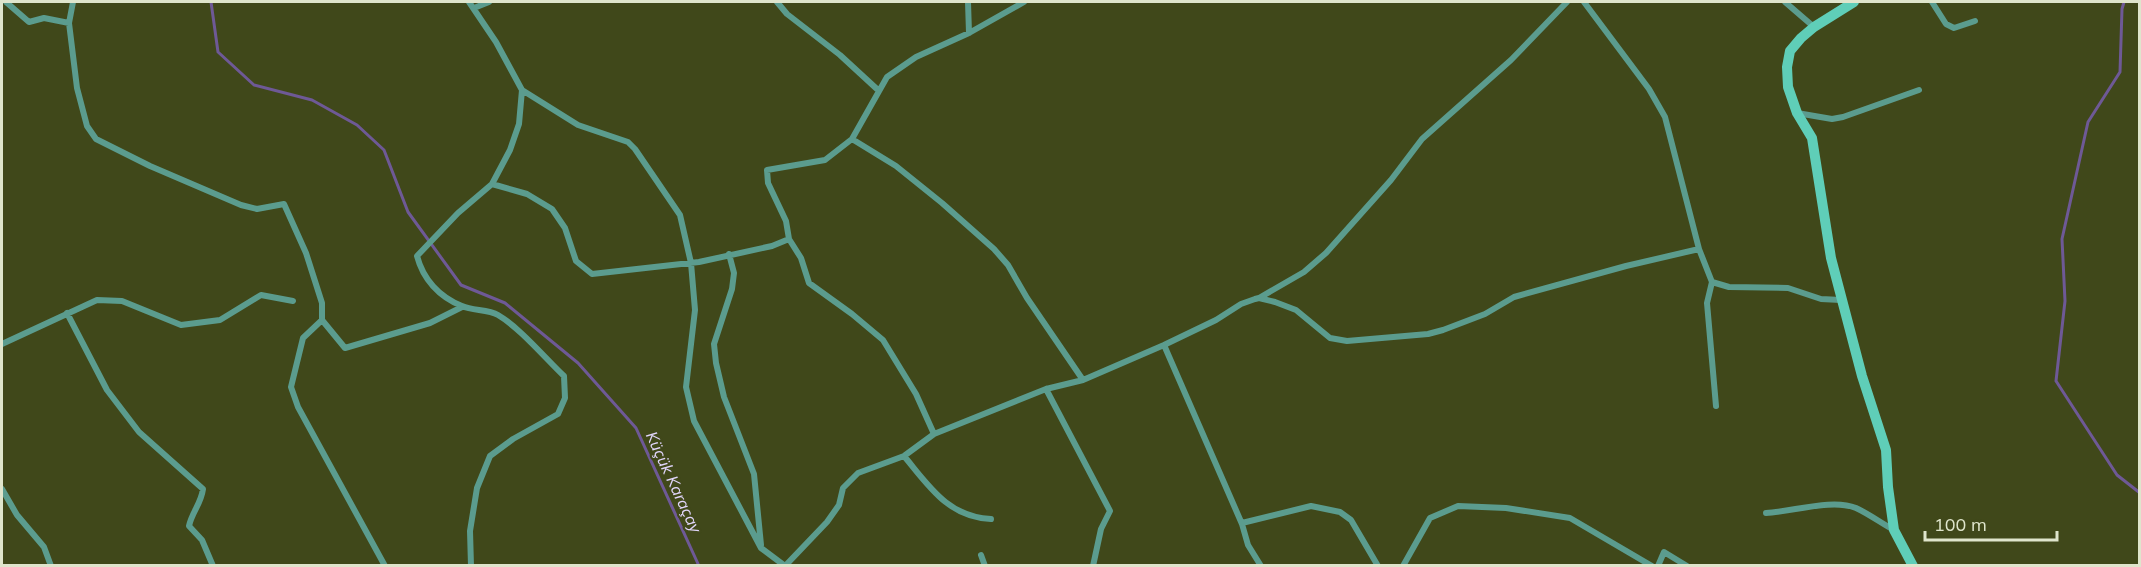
<svg xmlns="http://www.w3.org/2000/svg" width="2141" height="567" font-family="Mulish,sans-serif">
  <style>
    .lines { fill: none; stroke-linecap: round; stroke-linejoin: round }
    .stream { stroke: #6e5996; stroke-width: 3 }
    .street { stroke: #5b9c8e; stroke-width: 6 }
    .secondary { stroke: #5fceb8; stroke-width: 10 }
    .labels { text-anchor: middle; dominant-baseline: central; stroke-width: 4.5; stroke-linejoin: round; paint-order: stroke }
    .water-label { font-size: 16px; font-style: italic; fill: #e1d6fb; stroke: #40481a }
  </style>
  <rect width="100%" height="100%" fill="#40481a"/>
  <g class="lines">
    <path class="stream" d="M211 2 218 52 254 85 312 100 357 125 384 150 408 212 461 285 505 303 578 363 636 428 699 566
      M2124 2 2122 9 2120 72 2088 122 2062 239 2065 301 2056 381 2117 475 2140 493"/>
    <path class="street" d="M6 2 29 22 44 18 69 23 73 2
      M469 2 496 42 522 90 519 124 510 150 492 184 458 213 417 256C423 279 439 297 462 306 473 311 488 309 498 315 520 328 545 358 564 376L565 398 558 414 513 439 490 456 477 488 470 531 471 566
      M777 2 787 14 840 55 878 90
      M968 2 969 33
      M1584 2 1649 89 1665 117 1699 249 1712 282 1729 287 1788 288 1821 299 1841 300
      M1785 2 1814 27
      M1932 2 1946 24 1954 28 1975 21
      M474 8 489 2
      M69 23 77 88 87 126 96 139 150 166 241 205 257 209 284 204 306 253 322 303V320L345 348 430 323 462 307
      M522 90 578 125 628 142 635 149 680 215 691 263 695 310 686 387 694 421 761 548 785 566 827 522 839 505 843 488 858 473 904 456 934 434 1046 389 1083 380 1164 345 1216 320 1241 304 1255 299 1259 298 1275 302 1296 310 1330 338 1347 341 1428 334 1443 330 1485 314 1514 297 1626 266 1699 249
      M1797 113 1832 119 1843 117 1919 90
      M852 139 896 166 942 203 994 249 1008 265 1027 298 1083 380
      M492 184 527 194 552 209 565 228 576 261 592 274 699 262 772 246 789 239 786 221 768 183 767 170 825 160 852 139 887 77 916 57 969 33 1024 2
      M789 239 801 258 809 283 852 314 883 340 916 394 934 434
      M729 254 734 273 732 289 714 344 716 363 724 397 754 474 761 545
      M1712 282 1707 303 1716 406
      M1259 298 1304 272 1326 253 1391 180 1422 139 1511 60 1567 2
      M67 313 107 390 139 432 203 489C201 504 192 512 189 526L202 540 213 566
      M322 320 303 338 291 387 298 407 385 566
      M2 344 97 300 122 301 181 325 220 320 261 295 293 301
      M1164 345 1242 524 1248 545 1261 566
      M1046 389 1110 511 1101 529 1093 566
      M904 456C929 486 948 517 991 519
      M2 489 17 515 44 547 51 566
      M1766 513C1792 512 1832 498 1856 508 1869 514 1881 523 1894 530
      M1242 523 1311 506 1340 512 1351 520 1378 566
      M981 555 985 566
      M1403 566 1430 518 1458 506 1506 508 1570 518 1652 566
      M1658 566 1664 552 1687 566"/>
    <path class="secondary" d="M1854 2 1814 27 1801 38 1790 51 1787 67 1788 87 1797 113 1812 138 1831 258 1862 376 1886 450 1888 487 1894 530 1913 566"/>
  </g>
  <g class="labels">
    <g class="water-label">
      <text transform="translate(674 482) rotate(65)">Küçük Karaçay</text>
    </g>
  </g>
  <rect width="2141" height="567" fill="none" stroke="#dfe5cc" stroke-width="6"/>
  <path d="M1925 531v9h132v-9" fill="none" stroke="#dfe5cc" stroke-width="3"/>
  <text x="1934" y="531" font-size="18" fill="#dfe5cc" stroke="#40481a" stroke-width="4.5" paint-order="stroke">100 m</text>
</svg>
